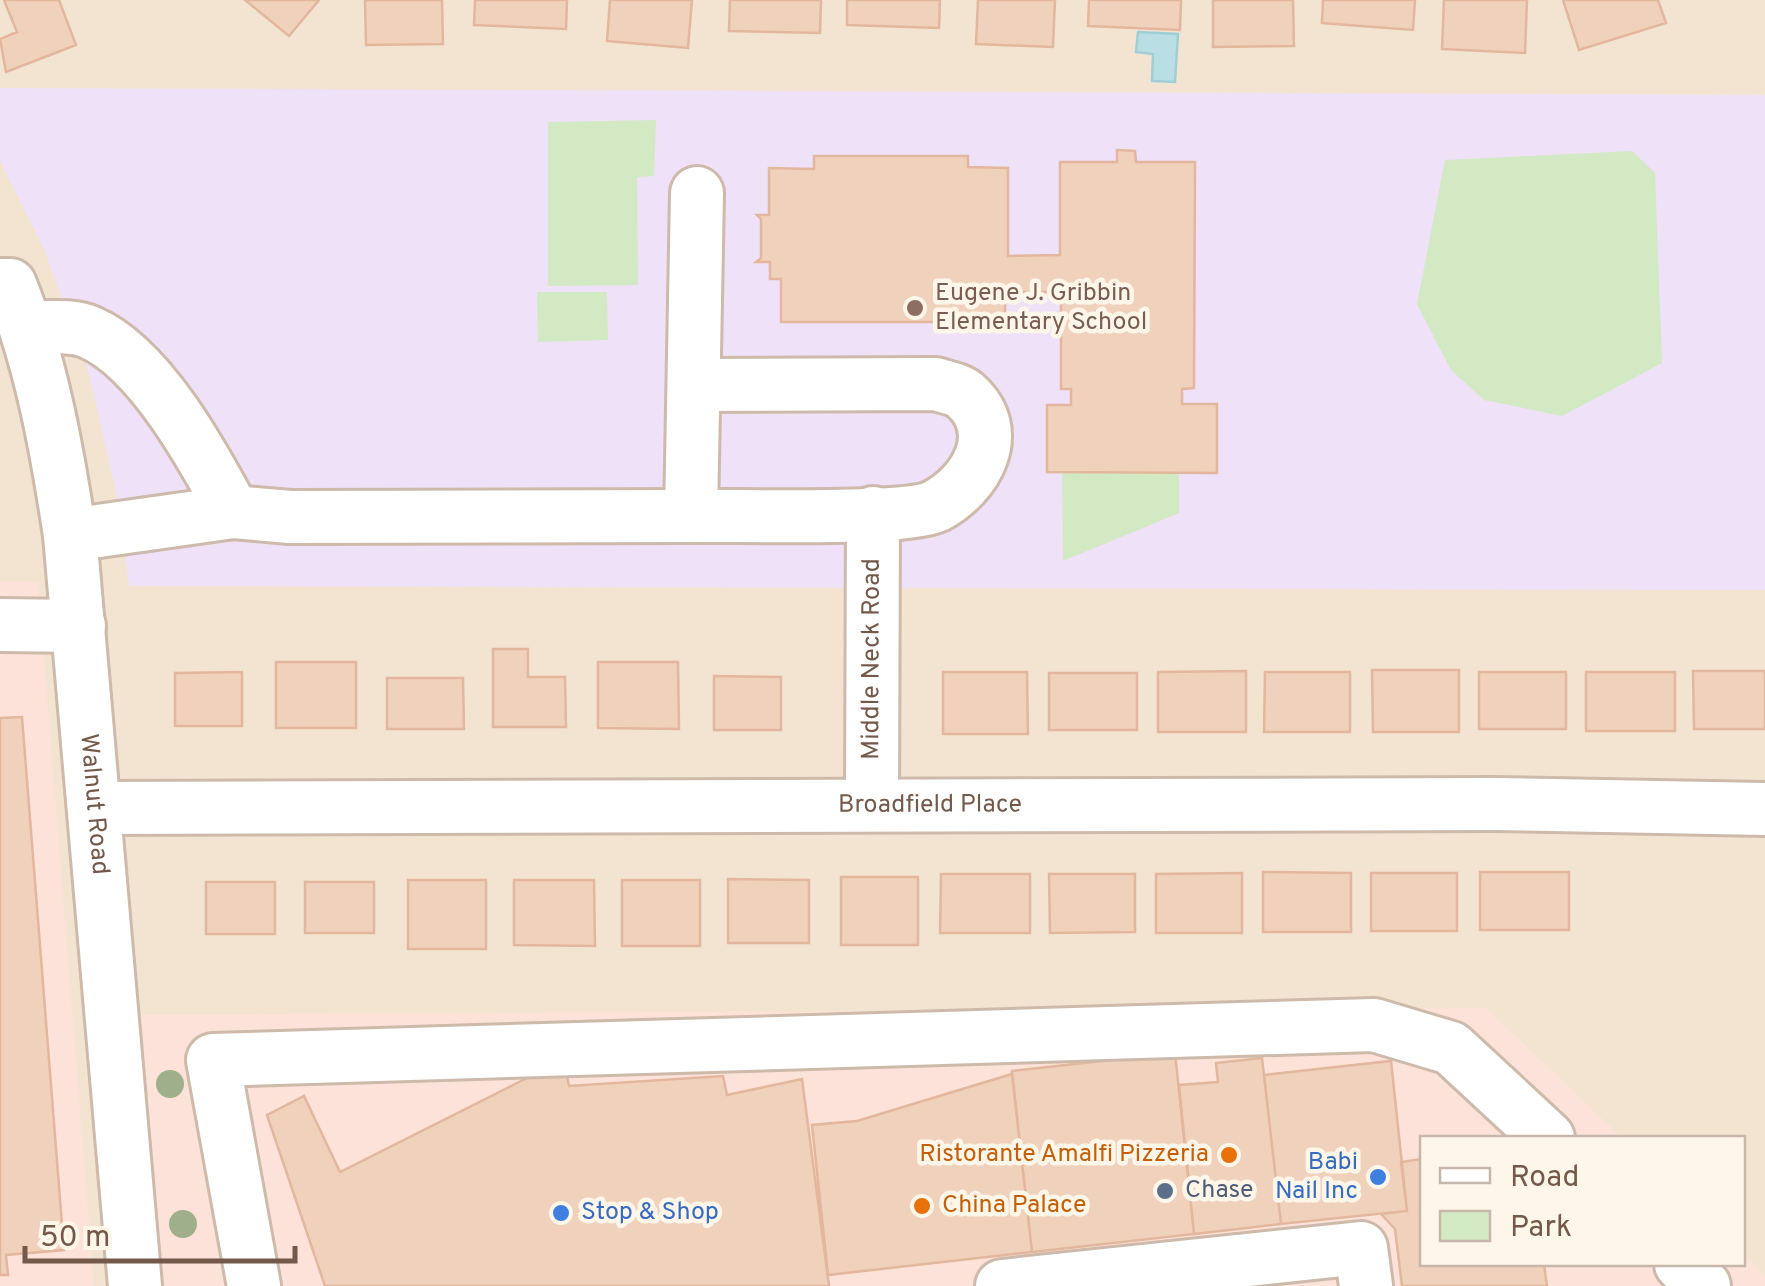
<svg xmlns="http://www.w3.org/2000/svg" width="1765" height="1286" font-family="Overpass,sans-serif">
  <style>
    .residential { fill: #f3e4d2; fill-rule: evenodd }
    .commercial { fill: #fce2d8 }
    .education { fill: #efe1f8 }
    .green { fill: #d2e9c3 }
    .water { fill: #b9dfe5; stroke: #9fced6; stroke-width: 2.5 }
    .building { fill: #f0d1bc; stroke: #e3b79d; stroke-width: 2.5 }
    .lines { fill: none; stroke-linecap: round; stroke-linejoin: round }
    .minor-casing { stroke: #cdbaab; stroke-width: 58 }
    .minor { stroke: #fff; stroke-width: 52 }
    .tree { fill: #9faf8b }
    .education-dot { fill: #8d6e63; stroke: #fff6ea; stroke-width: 4 }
    .food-dot { fill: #e8710a; stroke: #fff6ea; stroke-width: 4 }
    .shop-dot { fill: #3f7fe0; stroke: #fff6ea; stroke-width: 4 }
    .service-dot { fill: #5c6f8a; stroke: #fff6ea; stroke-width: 4 }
    .labels { text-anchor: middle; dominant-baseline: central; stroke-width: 9; stroke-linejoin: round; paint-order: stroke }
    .education-label { font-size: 25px; fill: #785e54; stroke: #fff6ea; text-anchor: start }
    .street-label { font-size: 25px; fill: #73594a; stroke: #fff6ea }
    .food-label { font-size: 25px; fill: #c56008; stroke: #fff6ea; text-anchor: end }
    .shop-label { font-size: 25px; fill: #366cbe; stroke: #fff6ea; text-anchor: end }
    .service-label { font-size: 25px; fill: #4e5e75; stroke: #fff6ea; text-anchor: start }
  </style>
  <rect width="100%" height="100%" fill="#fcf2e4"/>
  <path class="residential" d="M0 0H1765V1286H0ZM1422 1138H1742V1264H1422Z"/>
  <path class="commercial" d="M0 582H38L94 1286H0Z
    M1486 1008 1622 1138H1422V1264H1742L1743 1254 1765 1276V1286H135L113 1015Z"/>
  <path class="education" d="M0 88 1765 95V590L129 586 117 496 87 366 44 249 0 161Z"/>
  <path class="green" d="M656 120 654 176 637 177 638 285 548 286V122Z
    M1632 151 1655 173 1662 363 1562 416 1484 400 1451 370 1417 304 1445 160Z
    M537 292H607L608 340 538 342Z
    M1062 472H1179V513L1063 561Z"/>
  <path class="water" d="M1138 32 1178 34 1175 82 1152 81 1153 54 1136 52Z"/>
  <path class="building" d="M4 0H59L76 45 6 72 0 39 17 32Z
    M245 0H319L289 36Z
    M365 0H442L443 44 366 45Z
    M475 0H567L566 29 474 25Z
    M610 0H692L688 48 607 41Z
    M730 0H821L820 33 729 31Z
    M847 0H940L939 28 847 25Z
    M978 0H1055L1053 47 976 44Z
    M1089 0H1181L1180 30 1088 26Z
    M1213 0H1293L1294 46 1213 47Z
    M1323 0H1415L1413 30 1322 23Z
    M1444 0H1527L1525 53 1442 49Z
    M1563 0H1658L1666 23 1579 50Z
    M1117 150 1135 151 1136 162H1195L1194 388 1182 389V404H1217V473L1047 472V405H1071V389H1061V292H1005V322H781V279H770V262H756L761 258V219L757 215H769V168L814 169V156H968V167L1008 168V256L1060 255V162H1117Z
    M493 649H528V677H565L566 727H493Z
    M276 662H356V728H276Z
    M598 662H678L679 729 598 728Z
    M1372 670H1459V732H1373Z
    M1246 671V732H1158V672Z
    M1693 671H1765V729H1694Z
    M242 672V726H175V673Z
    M943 672H1027L1028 734H943Z
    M1265 672H1350V732H1264Z
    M1479 672H1566V729H1479Z
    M1586 672H1675V731H1586Z
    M1049 673H1137V730H1049Z
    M714 676 781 677V730H714Z
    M387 678H463L464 729H387Z
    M22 717 64 1250 6 1255 8 1275H0V718Z
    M1263 872 1351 873V932H1263Z
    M1480 872H1569V930H1480Z
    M1242 873V933H1156V874Z
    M1371 873H1457V931H1371Z
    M941 874H1030V933H940Z
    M1049 874H1135V932L1050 933Z
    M841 877H918V945H841Z
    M728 879 809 880V943H728Z
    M408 880H486V949H408Z
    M514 880H594L595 946 514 945Z
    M622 880H700V946H622Z
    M206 882H275V934H206Z
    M305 882H374V933H305Z
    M1175 1053 1194 1234 1032 1252 1012 1071Z
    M1262 1058 1281 1224 1194 1234 1179 1085 1218 1082 1216 1063Z
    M1391 1061 1407 1211 1281 1224 1264 1075Z
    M565 1065 569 1086 723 1076 727 1095 802 1079 829 1286H325L267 1115 304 1096 340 1172 551 1066Z
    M1012 1074 1032 1252 828 1275 812 1125 857 1121Z
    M1422 1159V1264H1544L1547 1286H1402L1395 1229 1381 1214 1407 1211 1401 1162Z"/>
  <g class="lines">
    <g class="minor-casing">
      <g id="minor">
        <path id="s1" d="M0 285H10C42 365 57 450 70 535L135 1286"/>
        <path d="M27 327C46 328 71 324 89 332 149 357 203 456 233 512"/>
        <path d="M694 385 936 384C944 387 958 389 965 395 1007 432 976 485 936 506 906 521 735 515 691 516L697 193"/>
        <path d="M70 535 233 512 290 517 691 516"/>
        <path d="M0 625 79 626"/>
        <path id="s2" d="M872 804 873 513"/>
        <path id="s3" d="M95 808 1494 804 1765 809"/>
        <path d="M1681 1264 1704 1286"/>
        <path d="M254 1286 213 1060 1374 1025 1451 1048 1548 1138"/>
        <path d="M1002 1286 1361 1248 1366 1286"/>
      </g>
    </g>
    <use href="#minor" class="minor"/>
  </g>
  <g class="tree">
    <circle cx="170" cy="1084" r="14"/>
    <circle cx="183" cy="1224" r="14"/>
  </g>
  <circle class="education-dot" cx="915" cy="308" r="10"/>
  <g class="food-dot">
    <circle cx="1229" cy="1155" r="10"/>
    <circle cx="922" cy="1206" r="10"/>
  </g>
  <g class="shop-dot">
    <circle cx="1378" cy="1177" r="10"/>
    <circle cx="561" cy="1213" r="10"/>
  </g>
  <circle class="service-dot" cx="1165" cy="1191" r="10"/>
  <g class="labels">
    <g class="education-label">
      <text x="935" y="294">Eugene J. Gribbin<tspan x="935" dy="29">Elementary School</tspan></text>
    </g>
    <g class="street-label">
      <text stroke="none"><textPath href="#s2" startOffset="145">Middle Neck Road</textPath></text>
      <text stroke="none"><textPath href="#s1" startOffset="538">Walnut Road</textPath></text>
      <text stroke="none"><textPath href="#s3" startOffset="835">Broadfield Place</textPath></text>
    </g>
    <g class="food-label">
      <text x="1209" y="1155">Ristorante Amalfi Pizzeria</text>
      <text x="942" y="1206" text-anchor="start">China Palace</text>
    </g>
    <g class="shop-label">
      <text x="1358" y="1163">Babi<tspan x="1358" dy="29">Nail Inc</tspan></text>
      <text x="581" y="1213" text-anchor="start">Stop &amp; Shop</text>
    </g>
    <g class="service-label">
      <text x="1185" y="1191">Chase</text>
    </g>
  </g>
  <rect x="1420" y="1136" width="325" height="130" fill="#fff6ea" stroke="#c7b7aa" stroke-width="2.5"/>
  <rect x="1440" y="1168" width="50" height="15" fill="#ffffff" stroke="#c7b7aa" stroke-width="2.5"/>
  <text x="1510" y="1186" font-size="30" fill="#73594a">Road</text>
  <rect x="1440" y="1211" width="50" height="30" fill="#d2e9c3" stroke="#c7b7aa" stroke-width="2.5"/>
  <text x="1510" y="1236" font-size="30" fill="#73594a">Park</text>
  <path d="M25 1246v15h270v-15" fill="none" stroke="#73594a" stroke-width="5"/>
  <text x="40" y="1246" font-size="30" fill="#73594a" stroke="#fff6ea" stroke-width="8" paint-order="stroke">50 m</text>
</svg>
